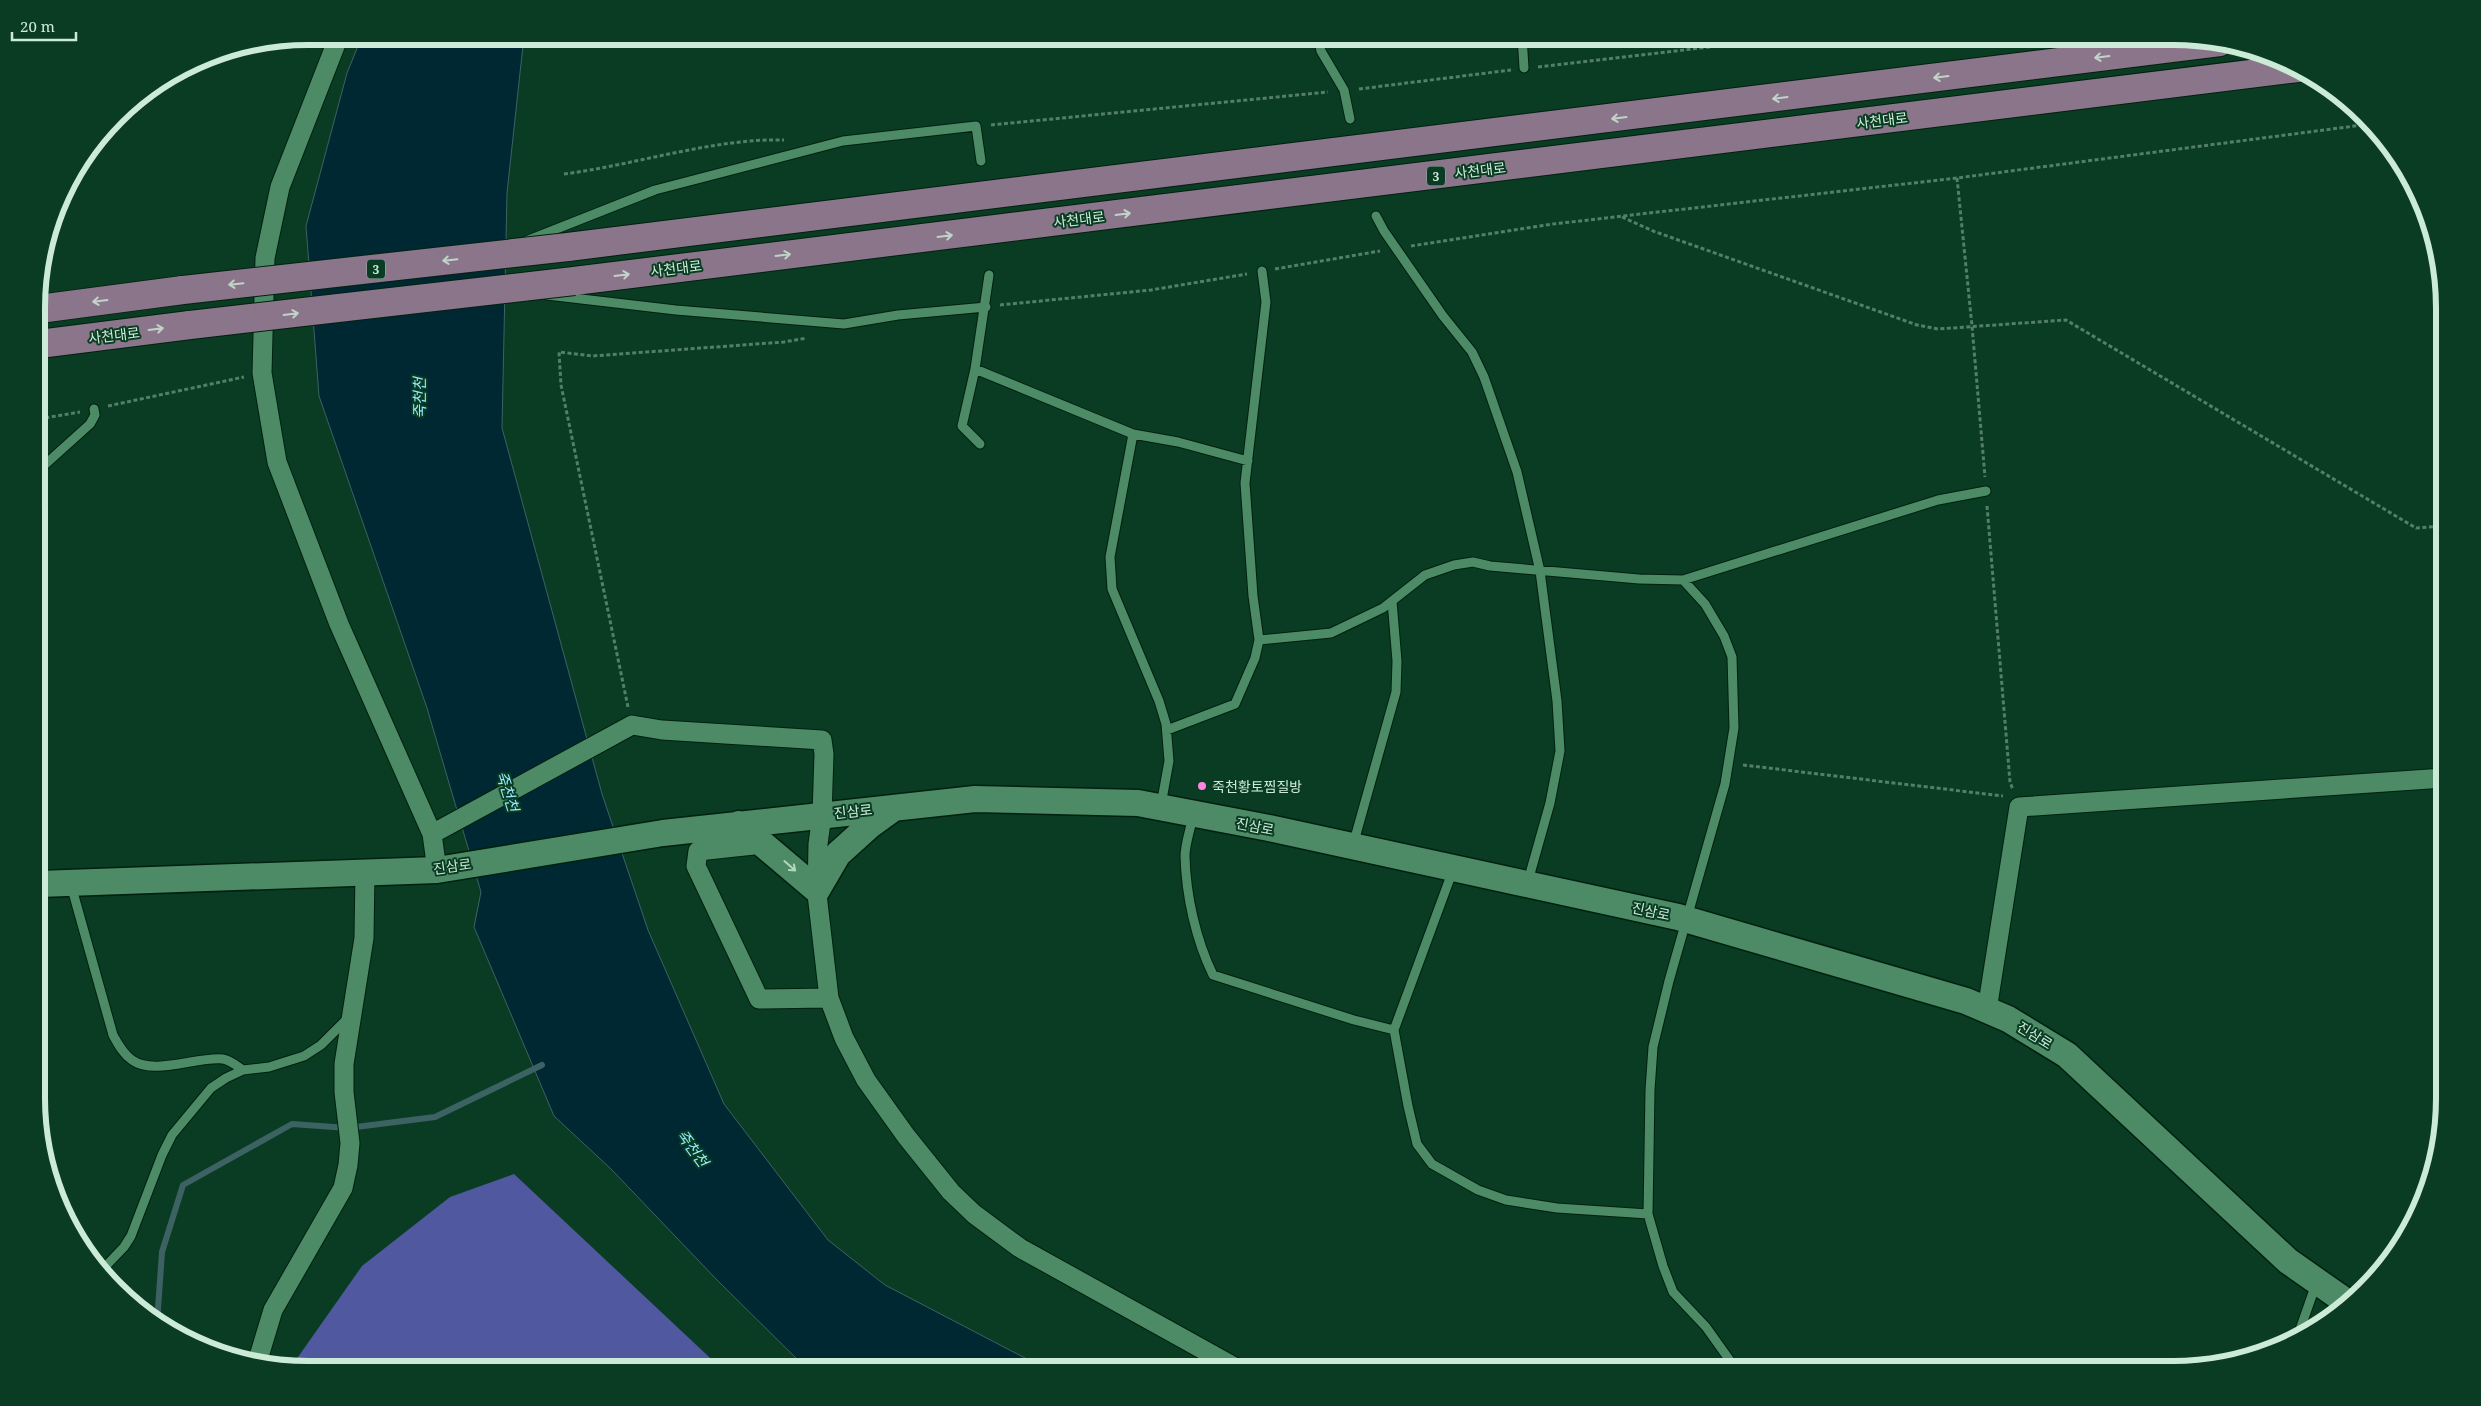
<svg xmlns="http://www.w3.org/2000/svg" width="2481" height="1406" font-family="'Noto Serif','Noto Sans KR',serif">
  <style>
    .forest { fill: #5058a0 }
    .water { fill: #002832; stroke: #3d6264 }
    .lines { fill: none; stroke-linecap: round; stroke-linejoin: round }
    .stream { stroke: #3d6264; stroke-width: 6 }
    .lane-casing { stroke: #012110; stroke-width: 11 }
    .street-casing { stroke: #012110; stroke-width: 21 }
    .secondary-casing { stroke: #012110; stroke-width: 29 }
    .primary-casing { stroke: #012110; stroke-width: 30 }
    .path { stroke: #537e67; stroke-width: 3; stroke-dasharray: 4 2.5; stroke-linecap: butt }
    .lane { stroke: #4d8a66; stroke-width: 9 }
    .street { stroke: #4d8a66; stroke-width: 19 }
    .secondary { stroke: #4d8a66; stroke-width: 26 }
    .primary { stroke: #8b758a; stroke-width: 28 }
    .primary-bridge-casing { stroke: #012110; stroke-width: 30; stroke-linecap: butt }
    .primary-bridge { stroke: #8b758a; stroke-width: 28 }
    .oneway { stroke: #bfd3c8 }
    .oneway2 { stroke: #b3d8c0 }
    .poi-dot { fill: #fd86e2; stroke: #0a3c23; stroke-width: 2 }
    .labels { text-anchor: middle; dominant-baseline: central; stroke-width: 4; stroke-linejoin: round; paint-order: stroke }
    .shield { fill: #0a3c23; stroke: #92b6a1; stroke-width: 1 }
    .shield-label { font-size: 12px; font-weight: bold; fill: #ccebd7 }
    .street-label { font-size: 14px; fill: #ccebd7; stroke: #0a3c23 }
    .poi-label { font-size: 14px; fill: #ccebd7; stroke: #0a3c23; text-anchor: start }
    .water-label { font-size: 15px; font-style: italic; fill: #94e9ff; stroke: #0a3c23 }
    .rim { fill: none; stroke: #ccebd7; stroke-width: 6 }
  </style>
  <rect width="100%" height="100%" fill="#0a3c23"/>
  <path class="forest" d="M514 1174 723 1370H308L291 1367 362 1266 450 1197Z"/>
  <path class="water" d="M362 36H524L507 193 502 428 602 794 648 930 724 1104 828 1240 885 1285 1048 1370H808L718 1281 611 1169 554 1116 474 927 481 892 427 708 319 396 306 226 347 73Z"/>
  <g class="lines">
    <path class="stream" d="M157 1323 162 1252 183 1185 292 1124 348 1128 435 1117 542 1065"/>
    <g class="lane-casing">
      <path id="lane" d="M1318 36 1321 51 1344 90 1350 119
        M1522 36 1524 68
        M1376 216 1384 231 1443 316 1472 352 1484 377 1517 472 1540 571 1557 701 1560 751 1550 803 1528 881
        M526 241 655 190 843 141 976 126 981 161
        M547 295 676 310 844 324 898 315 986 307
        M975 369 1133 434 1178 442 1248 461
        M1133 434 1110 557 1112 589 1159 701 1166 724 1169 761 1161 805
        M980 444 962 426 975 369 989 275
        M39 470 90 424 95 415 94 409
        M1683 580 1705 604 1724 636 1732 657 1734 728 1725 784 1669 981 1653 1047 1650 1090 1648 1214 1663 1266 1673 1292 1706 1327 1736 1369
        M1259 640 1331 633 1383 608 1425 575 1454 565 1473 562 1490 566 1639 579 1683 580 1938 500 1986 491
        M1167 730 1235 704 1255 658 1259 640 1253 596 1245 483 1266 302 1262 271
        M1193 815C1191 828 1185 843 1185 856 1186 896 1196 940 1213 975L1354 1020 1394 1030
        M1353 845 1396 692 1397 661 1392 601
        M1453 870 1394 1030 1408 1106 1417 1144 1432 1164 1478 1190 1506 1200 1557 1208 1648 1214
        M71 885 113 1035C118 1044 123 1054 132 1060 154 1076 198 1056 223 1059 230 1060 237 1066 243 1070
        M101 1271 124 1247 131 1236 162 1155 172 1135 211 1088 226 1078 243 1070 269 1067 304 1056 321 1045 348 1018
        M2297 1338 2316 1284"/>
    </g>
    <g class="street-casing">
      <path id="street" d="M339 36 280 187 265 258 262 373 277 462 339 624 432 834 632 725 662 730 822 740 824 754 822 815 818 844 817 894 829 998 844 1038 866 1080 906 1136 951 1192 974 1214 1020 1248 1238 1369
        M432 834 437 870
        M764 844 698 851 696 866 759 999 829 998
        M1987 1010 2019 807 2444 778
        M257 1363 273 1310 343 1188 348 1165 350 1143 344 1092V1064L364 938 365 872"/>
    </g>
    <g class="secondary-casing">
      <path id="secondary" d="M739 824 817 890 838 854 869 826 894 808
        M39 884 437 870 663 833 975 799 1138 803 1269 828 1678 917 1966 1001 2008 1019 2067 1055 2288 1261 2348 1303"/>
    </g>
    <g class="primary-casing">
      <path id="primary" d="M568 247 2220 42
        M574 281 2298 68
        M39 309 183 290
        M39 344 190 325"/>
    </g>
    <path class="path" d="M1538 67 1803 36
      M1359 89 1511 70
      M991 125 1328 92
      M564 174C635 165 714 138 784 140
      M1957 178 1972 326 1985 477
      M1622 217 1653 231 1917 325 1938 329 2066 320 2416 528 2444 526
      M1411 246 1553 224 1957 178 2370 124
      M1275 269 1380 251
      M1000 305 1151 290 1247 274
      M108 406 244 377
      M39 419 80 412
      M1987 506 2010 782 2013 790
      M628 707 561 385 559 352 592 356 784 342 807 338
      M1743 765 2003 796"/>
    <use href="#lane" class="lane"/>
    <use href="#street" class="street"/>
    <use href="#secondary" class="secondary"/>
    <use href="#primary" class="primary"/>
    <g class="primary-bridge-casing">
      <path id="primary-bridge" d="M183 290 568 247
        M190 325 574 281"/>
    </g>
    <use href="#primary-bridge" class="primary-bridge"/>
  </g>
  <defs><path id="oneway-shaft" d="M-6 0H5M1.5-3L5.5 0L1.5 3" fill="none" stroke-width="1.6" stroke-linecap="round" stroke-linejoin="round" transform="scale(1.25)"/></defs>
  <g class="oneway">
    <use href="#oneway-shaft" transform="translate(2102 57) rotate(173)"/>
    <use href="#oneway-shaft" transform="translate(1941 77) rotate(173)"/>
    <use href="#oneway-shaft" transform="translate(1780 98) rotate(173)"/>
    <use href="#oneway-shaft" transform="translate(1619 118) rotate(173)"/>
    <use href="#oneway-shaft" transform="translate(1123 214) rotate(-7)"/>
    <use href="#oneway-shaft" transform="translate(945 236) rotate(-7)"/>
    <use href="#oneway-shaft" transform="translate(783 255) rotate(-7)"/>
    <use href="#oneway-shaft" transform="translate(450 260) rotate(174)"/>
    <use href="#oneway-shaft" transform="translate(622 275) rotate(-7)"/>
    <use href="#oneway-shaft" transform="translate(236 284) rotate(174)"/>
    <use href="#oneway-shaft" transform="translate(100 301) rotate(173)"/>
    <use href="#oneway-shaft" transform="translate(291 314) rotate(-7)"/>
    <use href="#oneway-shaft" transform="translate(156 329) rotate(-7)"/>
  </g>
  <use class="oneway2" href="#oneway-shaft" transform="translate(790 866) rotate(41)"/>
  <circle class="poi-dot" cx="1202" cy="786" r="5"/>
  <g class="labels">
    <g class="shield">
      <rect x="1427" y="166.5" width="18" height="19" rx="4"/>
      <rect x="367" y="259.5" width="18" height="19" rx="4"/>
    </g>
    <g class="shield-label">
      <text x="1436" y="176">3</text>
      <text x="376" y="269">3</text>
    </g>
    <g class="street-label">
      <text transform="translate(1882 120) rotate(-7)">사천대로</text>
      <text transform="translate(1480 170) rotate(-7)">사천대로</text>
      <text transform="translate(1079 219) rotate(-7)">사천대로</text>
      <text transform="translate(676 268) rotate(-7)">사천대로</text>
      <text transform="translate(114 335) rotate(-7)">사천대로</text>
      <text transform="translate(853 811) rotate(-6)">진삼로</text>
      <text transform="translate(1255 826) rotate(11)">진삼로</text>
      <text transform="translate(452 866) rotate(-8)">진삼로</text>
      <text transform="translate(1651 911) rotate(12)">진삼로</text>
      <text transform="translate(2035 1035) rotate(32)">진삼로</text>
    </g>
    <g class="poi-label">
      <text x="1212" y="786">죽천황토찜질방</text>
    </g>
    <g class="water-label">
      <text transform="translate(419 398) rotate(-90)">죽천천</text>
      <text transform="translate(508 791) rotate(72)">죽천천</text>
      <text transform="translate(693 1148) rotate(54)">죽천천</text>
    </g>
  </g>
  <path d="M0 0H2481V1406H0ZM308 45H2173A263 263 0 0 1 2436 308V1098A263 263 0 0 1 2173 1361H308A263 263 0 0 1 45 1098V308A263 263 0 0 1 308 45Z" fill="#0a3c23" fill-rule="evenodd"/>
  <path class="rim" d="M308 45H2173A263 263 0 0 1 2436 308V1098A263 263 0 0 1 2173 1361H308A263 263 0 0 1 45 1098V308A263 263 0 0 1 308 45Z"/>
  <path d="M12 32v8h64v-8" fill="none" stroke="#ccebd7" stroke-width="2.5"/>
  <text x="20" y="32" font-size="15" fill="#ccebd7" stroke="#0a3c23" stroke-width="4" paint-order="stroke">20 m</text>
</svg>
